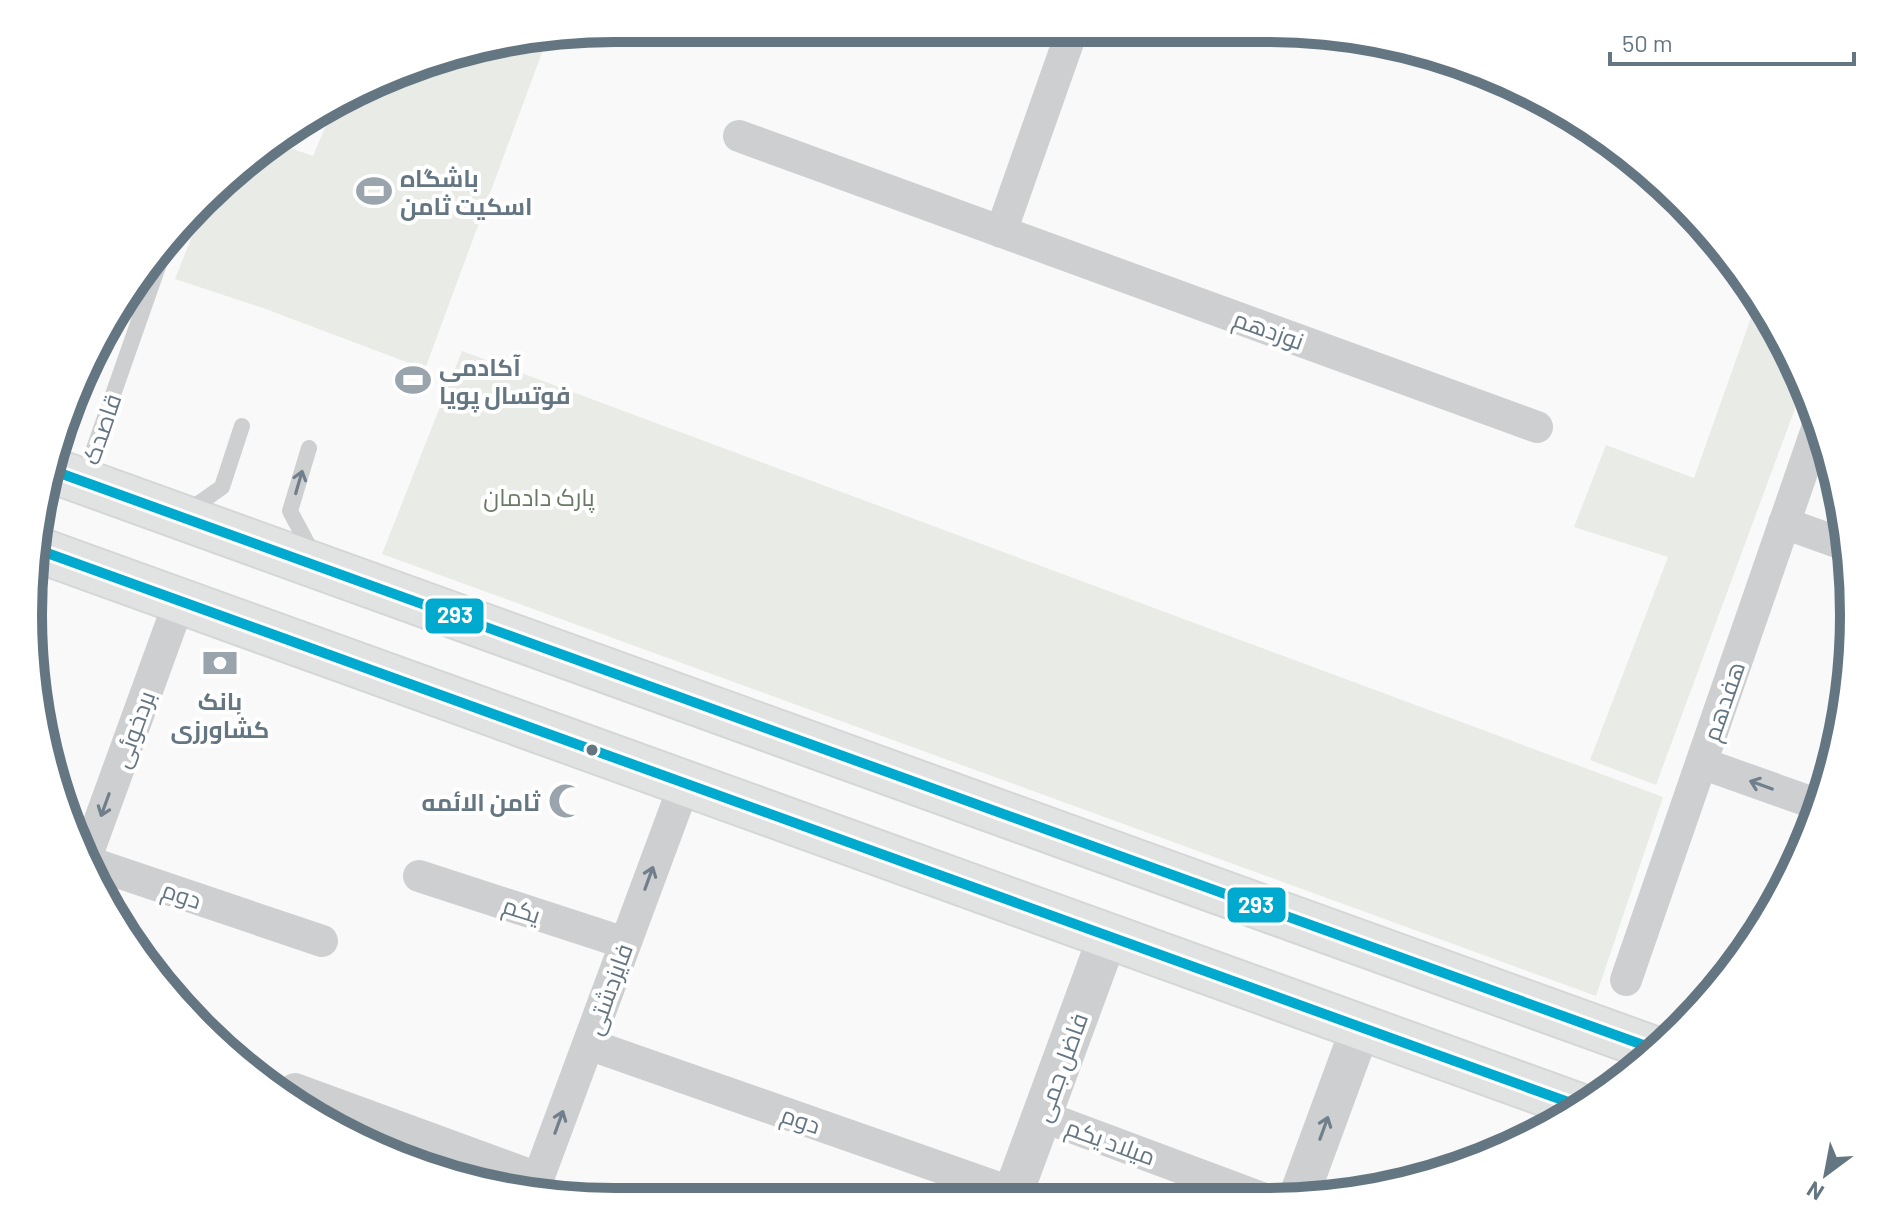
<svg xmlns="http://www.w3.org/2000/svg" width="1882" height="1230" font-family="Barlow,Cairo,sans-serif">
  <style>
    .green { fill: #e8ebe6 }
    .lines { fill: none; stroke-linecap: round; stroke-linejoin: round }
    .secondary-casing { stroke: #d5d6d7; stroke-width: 48 }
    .service { stroke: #cecfd0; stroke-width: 16 }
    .minor { stroke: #cecfd0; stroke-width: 32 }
    .tertiary { stroke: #cecfd0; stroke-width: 40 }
    .secondary { stroke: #e1e2e2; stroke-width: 44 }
    .bus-1-casing { stroke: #fff; stroke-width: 16 }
    .bus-1 { stroke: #00a9ce; stroke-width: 10 }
    .oneway { stroke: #707f8b }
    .bus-dot { fill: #657683; stroke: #fff; stroke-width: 3 }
    .labels { text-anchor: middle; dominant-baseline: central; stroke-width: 8; stroke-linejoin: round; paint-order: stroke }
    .poi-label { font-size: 24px; font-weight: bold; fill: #657683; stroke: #fff; text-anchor: start }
    .street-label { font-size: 24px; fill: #657683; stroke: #fff }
    .park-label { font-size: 24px; fill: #687a64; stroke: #fff }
    .rim { fill: none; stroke: #657683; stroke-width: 10 }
    .line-badge { stroke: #fff; stroke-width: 3 }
    .badge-label { font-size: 22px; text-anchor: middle; font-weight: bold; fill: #fff }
  </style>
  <rect width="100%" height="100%" fill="#f9f9f9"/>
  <path class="green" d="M547 39 425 369 263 308 175 279 204 206 273 142 313 156 335 104 427 59Z
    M1758 298 1794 356 1804 384 1656 785 1590 760 1668 557 1574 527 1606 445 1694 478Z
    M462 351 1663 797 1596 996 382 554Z
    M309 1110 516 1184 514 1190 356 1142Z"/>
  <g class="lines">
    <g class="secondary-casing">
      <path id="secondary" d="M54 471 1657 1050
        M36 549 1582 1107"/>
    </g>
    <path class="service" d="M309 448 290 511 314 556
      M83 480 167 241
      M184 514 222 487 242 426"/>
    <path class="minor" d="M739 136 1537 427
      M1001 232 1072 31
      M1784 523 1848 546
      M1701 763 1822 806
      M86 858 180 600
      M88 862 322 941
      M419 876 625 943
      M1626 980 1819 423
      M588 1044 1013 1193
      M295 1089 538 1178
      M1042 1116 1270 1201
      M532 1195 685 783"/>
    <path class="tertiary" d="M1011 1199 1108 936
      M1297 1201 1361 1027"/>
    <use href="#secondary" class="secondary"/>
    <g class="bus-1-casing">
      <path id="bus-1" d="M54 471 1657 1050
        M36 549 1582 1107"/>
    </g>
    <use href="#bus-1" class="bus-1"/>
  </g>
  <defs><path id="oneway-shaft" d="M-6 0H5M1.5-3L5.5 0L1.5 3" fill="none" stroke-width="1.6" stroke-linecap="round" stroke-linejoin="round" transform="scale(2)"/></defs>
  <g class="oneway">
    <use href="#oneway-shaft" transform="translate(299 482) rotate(-74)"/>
    <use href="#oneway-shaft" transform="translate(1761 785) rotate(-160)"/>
    <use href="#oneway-shaft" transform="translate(105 805) rotate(110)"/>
    <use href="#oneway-shaft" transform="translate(649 878) rotate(-70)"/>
    <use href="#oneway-shaft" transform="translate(559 1122) rotate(-70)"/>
    <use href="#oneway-shaft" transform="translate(1324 1128) rotate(-70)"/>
  </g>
  <defs>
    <g id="stadium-bare" transform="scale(2.76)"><path d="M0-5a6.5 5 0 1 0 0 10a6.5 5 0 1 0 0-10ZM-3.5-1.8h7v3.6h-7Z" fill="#99a4ac" stroke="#fff" stroke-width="2.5" paint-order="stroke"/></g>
    <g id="bank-bare" transform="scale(2.76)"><path d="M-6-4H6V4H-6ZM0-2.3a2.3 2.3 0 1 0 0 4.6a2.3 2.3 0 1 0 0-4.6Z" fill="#99a4ac" stroke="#fff" stroke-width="2.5" paint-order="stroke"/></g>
    <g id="mosque-bare" transform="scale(2.76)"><path d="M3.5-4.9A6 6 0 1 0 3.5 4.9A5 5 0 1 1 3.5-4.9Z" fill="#99a4ac" stroke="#fff" stroke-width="2.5" paint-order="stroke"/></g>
  </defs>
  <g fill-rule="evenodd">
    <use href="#stadium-bare" x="374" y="191"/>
    <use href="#stadium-bare" x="413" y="380"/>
    <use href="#bank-bare" x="220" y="663"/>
    <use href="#mosque-bare" x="566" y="801"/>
  </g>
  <circle class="bus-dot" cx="592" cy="750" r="7"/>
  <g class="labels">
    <g class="poi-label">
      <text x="400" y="177">باشگاه<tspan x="400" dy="28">اسکیت ثامن</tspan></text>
      <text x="439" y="366">آکادمی<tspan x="439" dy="28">فوتسال پویا</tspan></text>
      <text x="220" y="700" text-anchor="middle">بانک<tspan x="220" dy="28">کشاورزی</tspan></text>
      <text x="540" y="801" text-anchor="end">ثامن الائمه</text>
    </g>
    <g class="street-label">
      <text transform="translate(1269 329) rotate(20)">نوزدهم</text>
      <text transform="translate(101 429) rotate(-71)">قاصدک</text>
      <text transform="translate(1723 701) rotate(-71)">هفدهم</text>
      <text transform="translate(133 729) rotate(-70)">بردخوئی</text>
      <text transform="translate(182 894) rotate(19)">دوم</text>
      <text transform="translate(522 909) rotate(18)">یکم</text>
      <text transform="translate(608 989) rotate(-70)">فایزدشتی</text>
      <text transform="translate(1060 1067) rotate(-70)">فاضل جمی</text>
      <text transform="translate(801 1119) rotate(19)">دوم</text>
      <text transform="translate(1111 1141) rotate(20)">میلاد یکم</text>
    </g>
    <g class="park-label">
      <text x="539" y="496">پارک دادمان</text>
    </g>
  </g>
  <path d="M0 0H1882V1230H0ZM615 42H1267A573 573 0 0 1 1840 615V615A573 573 0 0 1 1267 1188H615A573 573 0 0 1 42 615V615A573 573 0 0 1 615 42Z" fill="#fff" fill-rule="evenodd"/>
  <path class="rim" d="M615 42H1267A573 573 0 0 1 1840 615V615A573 573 0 0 1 1267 1188H615A573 573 0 0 1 42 615V615A573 573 0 0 1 615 42Z"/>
  <g class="line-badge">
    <rect x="424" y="597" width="61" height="38" rx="8" fill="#00a9ce"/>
    <rect x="1226" y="886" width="61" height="38" rx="8" fill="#00a9ce"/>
  </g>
  <g class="badge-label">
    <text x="455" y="623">293</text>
    <text x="1256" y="913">293</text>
  </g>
  <g transform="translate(1826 1174) rotate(212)" stroke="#ffffff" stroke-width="6" paint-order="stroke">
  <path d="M0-6L14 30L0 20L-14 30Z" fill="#657683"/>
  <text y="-12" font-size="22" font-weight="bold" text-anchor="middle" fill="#657683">N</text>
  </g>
  <path d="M1610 52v12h244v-12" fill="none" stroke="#657683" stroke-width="4"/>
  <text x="1622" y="52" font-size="24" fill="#657683" stroke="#ffffff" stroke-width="6" paint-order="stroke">50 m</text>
</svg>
